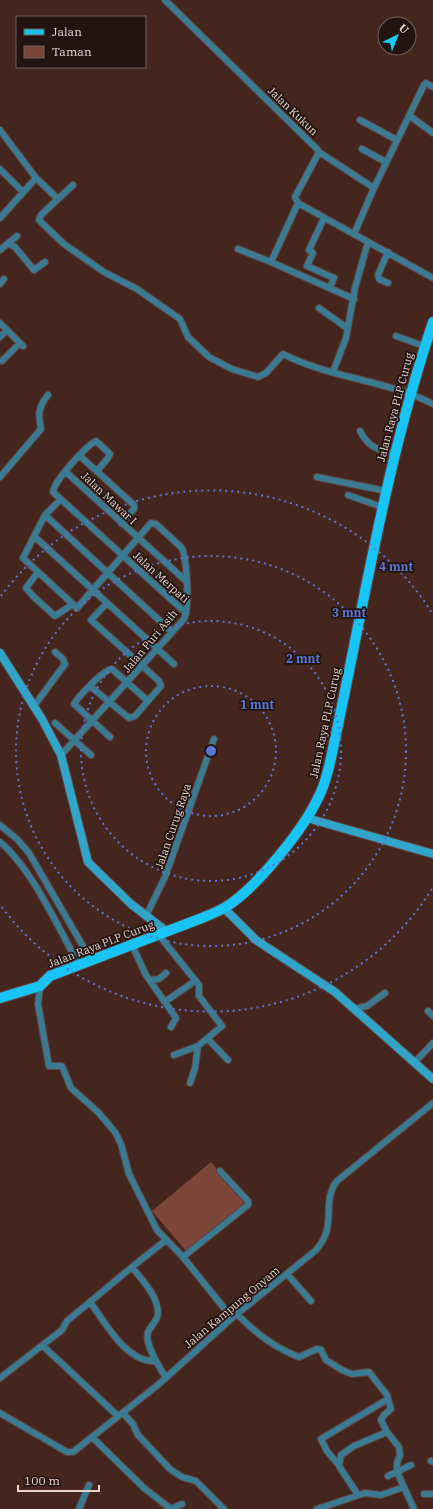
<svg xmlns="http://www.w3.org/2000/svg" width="433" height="1509" font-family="'IBM Plex Serif',serif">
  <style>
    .park { fill: #7c4639 }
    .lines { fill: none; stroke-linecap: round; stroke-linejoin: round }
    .street-casing { stroke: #5f423b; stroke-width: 8 }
    .secondary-casing { stroke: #5f423b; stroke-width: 10 }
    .primary-casing { stroke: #5f423b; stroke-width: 12 }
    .street { stroke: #3a7a92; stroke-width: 6 }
    .secondary { stroke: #31a4ca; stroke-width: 8 }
    .primary { stroke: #17c4f5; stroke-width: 10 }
    .ring { fill: none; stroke: #5a76d5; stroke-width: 2; stroke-dasharray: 2 4 }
    .labels { text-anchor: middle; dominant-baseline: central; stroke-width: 3.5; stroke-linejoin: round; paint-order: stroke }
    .street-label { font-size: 11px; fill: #e8d4cf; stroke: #221410 }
    .centre { fill: #5a76d5; stroke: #221410; stroke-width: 2 }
    .ring-label { font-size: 12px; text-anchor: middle; font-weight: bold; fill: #5a76d5; stroke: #221410; stroke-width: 3.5; stroke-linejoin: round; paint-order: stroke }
  </style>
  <rect width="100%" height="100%" fill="#45261f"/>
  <path class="park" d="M211 1162 246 1204 187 1252 152 1211Z"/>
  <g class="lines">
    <g class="street-casing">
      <path id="street" d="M165 0 317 149 319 152 316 158 295 197 298 203 433 278
        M410 116 433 133
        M360 120 397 140
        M0 130 36 178
        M362 149 386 162
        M319 152 374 188
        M0 169 23 192
        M58 199 41 215 39 220 42 223 64 244 104 272 137 289 180 319 188 337 209 357 232 369 258 377 266 373 283 354C330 378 386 380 433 404
        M0 218 36 178 58 199 73 185
        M324 218 309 250 313 253 307 266 334 278 330 288
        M354 234 374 188 424 85 426 83 433 87
        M8 243 15 247 34 270 45 262
        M238 249 271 262 354 299
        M0 250 17 236
        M388 252 378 275 379 279 388 283
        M271 262 298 203
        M0 284 4 279
        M319 308 347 328
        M0 323 23 346
        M396 336 424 346
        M0 337 7 330
        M2 361 20 343
        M333 372 346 338 355 288 368 242
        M360 431C369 448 377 449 395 454
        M80 456 134 505V509L121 523
        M97 471 108 458 110 454 96 441C86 446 54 481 53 492L186 613
        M66 472 186 581
        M0 477 41 429C38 415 38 407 48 395
        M317 477 386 491
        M348 495 382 507
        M61 499 45 515 172 632
        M45 515 23 558 77 608 151 523 156 524 182 548C187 561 190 606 184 619L61 755
        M35 537 174 664
        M38 572 26 588 34 597 55 616 73 604
        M90 686 129 718 135 716 161 686 159 681 91 620 107 603
        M34 706 65 664 63 659 55 652
        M55 723 91 755
        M110 737 74 704C79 696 104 669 112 669L148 701
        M0 825 17 839 29 853 91 960
        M0 842C31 867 59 929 79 965
        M146 916 165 877 214 739
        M161 933 162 939 199 985V996L222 1026 198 1046 174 1055
        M132 945 146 975 176 1018 171 1027
        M150 980 159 979 166 973
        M40 986 38 1004 49 1066H62L71 1088 98 1112 115 1132 121 1144 129 1174 157 1230 183 1257 232 1318
        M166 1001 195 981
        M354 1009 367 1006 385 993
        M428 1011 433 1016
        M208 1039 228 1060
        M415 1062 433 1043
        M190 1083 195 1068 198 1046
        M166 1240 132 1267C142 1280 158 1296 158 1313 158 1321 151 1325 148 1332 144 1344 160 1368 166 1378
        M183 1257 248 1205V1201L220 1171
        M287 1274 311 1301
        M90 1302C105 1322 127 1364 156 1361
        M237 1314C255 1333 275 1348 299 1357L317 1349 321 1350 326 1360 342 1370 352 1374 369 1372 387 1395 388 1399 321 1439 327 1451 338 1464
        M43 1346 118 1416
        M0 1378 62 1330 67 1321 132 1267
        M0 1413 67 1452H73L159 1384 232 1318 315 1251C339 1226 320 1203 337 1181L433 1103
        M123 1413 133 1424 138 1435 170 1469 182 1477 196 1481 224 1509
        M387 1432 381 1420 384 1415 391 1409 388 1399
        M92 1437 144 1488 171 1509
        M431 1461 433 1462
        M388 1476 411 1465
        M424 1494H433
        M358 1495 339 1466 341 1455 354 1446 387 1432 399 1447 400 1455 397 1463V1472L414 1509
        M79 1509 89 1485
        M171 1509 182 1504
        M317 1509 365 1493 381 1495 404 1487"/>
    </g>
    <g class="secondary-casing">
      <path id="secondary" d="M0 653 42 719 61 755 88 862 131 904 166 931
        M307 818 433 854
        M224 908 256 940 335 992 433 1079"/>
    </g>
    <g class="primary-casing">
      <path id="primary" d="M0 998 40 986 50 976 202 918C209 915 217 912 224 908 255 890 304 829 319 796 324 787 326 777 329 767 362 618 384 467 433 322"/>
    </g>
    <use href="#street" class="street"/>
    <use href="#secondary" class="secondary"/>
    <use href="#primary" class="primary"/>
  </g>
  <g class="ring">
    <circle cx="211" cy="751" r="65"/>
    <circle cx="211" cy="751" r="130"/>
    <circle cx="211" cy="751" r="195"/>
    <path d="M432 889A261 261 0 0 1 1 906M1 596A261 261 0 0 1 432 613"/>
  </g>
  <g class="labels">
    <g class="street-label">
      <text transform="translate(293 111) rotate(44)">Jalan Kukun</text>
      <text transform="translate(395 407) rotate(-75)">Jalan Raya PLP Curug</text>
      <text transform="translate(109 498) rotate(43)">Jalan Mawar I</text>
      <text transform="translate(161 577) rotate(42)">Jalan Merpati</text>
      <text transform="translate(150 641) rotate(-50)">Jalan Puri Asih</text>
      <text transform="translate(325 723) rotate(-78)">Jalan Raya PLP Curug</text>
      <text transform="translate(173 826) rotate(-71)">Jalan Curug Raya</text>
      <text transform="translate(101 944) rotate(-21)">Jalan Raya PLP Curug</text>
      <text transform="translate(232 1307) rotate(-40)">Jalan Kampung Onyam</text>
    </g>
  </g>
  <circle cx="211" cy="751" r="6" class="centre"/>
  <g class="ring-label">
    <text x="396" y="571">4 mnt</text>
    <text x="349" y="617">3 mnt</text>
    <text x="303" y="663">2 mnt</text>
    <text x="257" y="709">1 mnt</text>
  </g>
  <rect x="16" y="16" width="130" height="52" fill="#221410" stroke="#71615c"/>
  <rect x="24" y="29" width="20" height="6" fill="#17c4f5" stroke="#71615c"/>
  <text x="52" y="36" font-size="12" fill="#e8d4cf">Jalan</text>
  <rect x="24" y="46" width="20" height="12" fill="#7c4639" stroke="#71615c"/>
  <text x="52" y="56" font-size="12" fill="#e8d4cf">Taman</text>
  <g transform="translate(397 36) rotate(43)"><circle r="19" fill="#221410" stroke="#71615c"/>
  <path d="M0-3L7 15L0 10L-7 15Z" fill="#19cafc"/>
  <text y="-6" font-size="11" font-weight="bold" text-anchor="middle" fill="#e8d4cf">U</text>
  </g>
  <path d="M18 1485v6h81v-6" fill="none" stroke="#e8d4cf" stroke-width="2"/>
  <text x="24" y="1485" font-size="12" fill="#e8d4cf" stroke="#221410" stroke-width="3" paint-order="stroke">100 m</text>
</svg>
